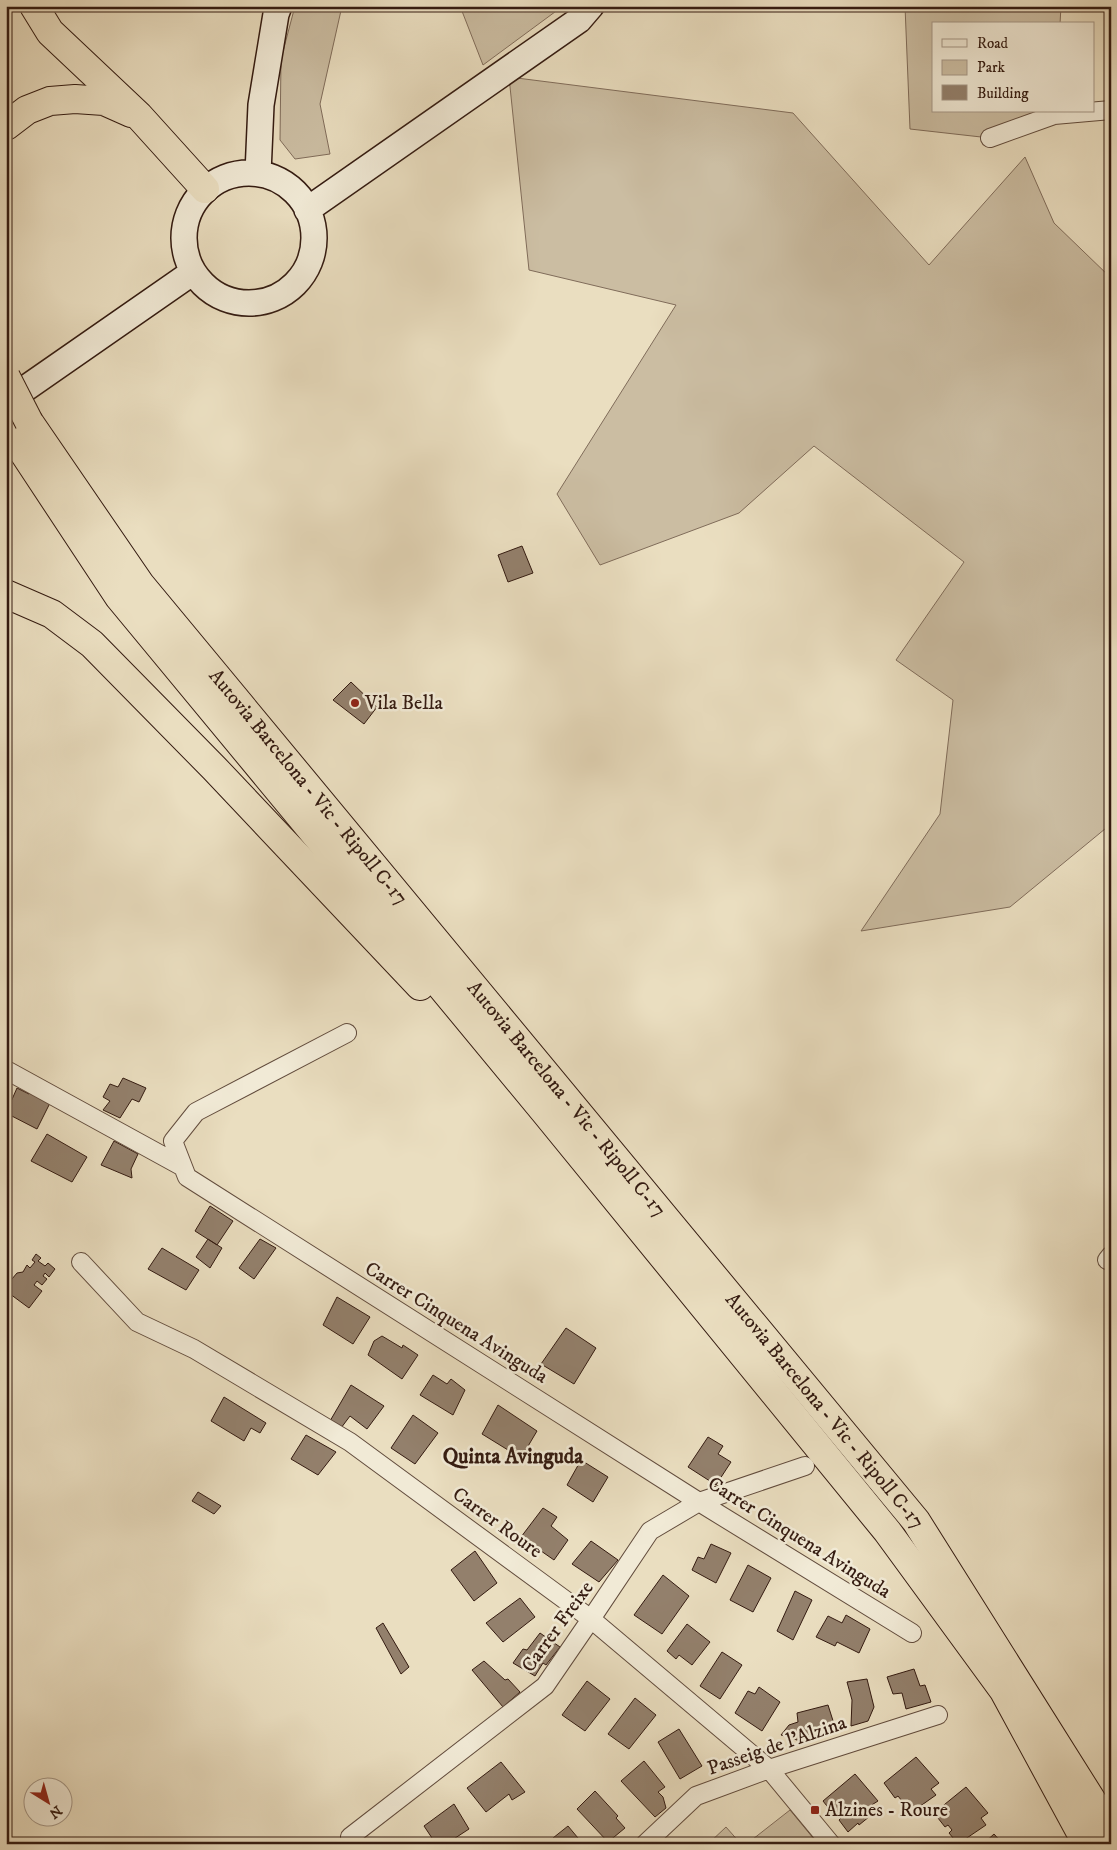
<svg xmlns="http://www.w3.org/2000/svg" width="1117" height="1850" font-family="'IM FELL DW Pica',serif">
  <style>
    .green { fill: #cbbda2; stroke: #806c5a }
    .building { fill: #93806c; stroke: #341b11 }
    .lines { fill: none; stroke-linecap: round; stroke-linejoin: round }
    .street-casing { stroke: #624c3d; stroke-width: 20 }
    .secondary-casing { stroke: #341b11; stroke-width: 28 }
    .highway-casing { stroke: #341b11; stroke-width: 30 }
    .street { stroke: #f1ead6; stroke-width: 18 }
    .secondary { stroke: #f1ead6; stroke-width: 25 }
    .highway { stroke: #eadec0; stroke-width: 28 }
    .highway-bridge-casing { stroke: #341b11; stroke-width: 30; stroke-linecap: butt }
    .highway-bridge { stroke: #eadec0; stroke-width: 28 }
    .poi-dot { fill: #8f2418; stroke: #f1ead6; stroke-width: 2 }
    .labels { text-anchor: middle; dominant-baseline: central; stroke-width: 5; stroke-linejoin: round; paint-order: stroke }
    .poi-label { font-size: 20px; fill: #341b11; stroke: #f1ead6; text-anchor: start }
    .street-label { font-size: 20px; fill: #341b11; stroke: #f1ead6 }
    .neighbourhood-label { font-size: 21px; font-weight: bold; fill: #341b11; stroke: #f1ead6 }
  </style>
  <rect width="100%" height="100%" fill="#eadec0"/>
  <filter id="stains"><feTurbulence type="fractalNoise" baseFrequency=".004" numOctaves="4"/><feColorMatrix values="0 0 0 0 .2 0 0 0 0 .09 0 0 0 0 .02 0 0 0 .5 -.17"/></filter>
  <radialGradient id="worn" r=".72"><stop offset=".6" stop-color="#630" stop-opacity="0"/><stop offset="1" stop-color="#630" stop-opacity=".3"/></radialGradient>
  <path class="green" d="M295 6H342L320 104 330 154 295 159 280 140 281 59Z
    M460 6H563L483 65Z
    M905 6H1061L1060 24H933V111H1054L990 138 910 129Z
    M509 77 793 113 929 265 1025 157 1054 223 1111 278V824L1010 907 861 931 940 814 953 700 896 660 964 562 814 446 739 513 600 565 557 494 676 305 529 270Z
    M790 1810 818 1844H758L753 1839Z
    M726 1827 741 1844H708Z"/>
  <path class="building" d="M522 546 533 573 508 582 498 555Z
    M351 682 377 707 364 724 333 700Z
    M123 1078 146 1088 139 1102 132 1099 120 1118 103 1110 110 1101 103 1097 110 1084 118 1087Z
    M17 1088 29 1094 31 1090 51 1101 37 1129 6 1113Z
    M47 1134 87 1157 72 1182 31 1161Z
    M114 1141 138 1154 131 1169 132 1178 101 1165Z
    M210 1206 233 1221 217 1245 195 1231Z
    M208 1239 222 1248 210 1268 196 1257Z
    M260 1239 276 1248 254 1279 239 1268Z
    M162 1248 199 1270 186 1290 148 1269Z
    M36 1254 41 1258 38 1261 45 1266 48 1263 55 1269 49 1277 45 1273 43 1276 47 1279 42 1285 37 1281 34 1285 42 1291 29 1308 6 1291V1286L17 1273 23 1272 27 1265 30 1268 35 1262 32 1260Z
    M337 1297 370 1317 353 1344 323 1325Z
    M566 1328 596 1348 574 1384 541 1364Z
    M382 1336 402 1348 403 1345 418 1355 402 1379 368 1355 374 1341Z
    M433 1375 447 1384 451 1379 465 1390 453 1415 420 1395Z
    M351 1385 384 1406 367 1429 350 1416 341 1428 330 1421Z
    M224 1397 266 1423 260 1433 251 1428 244 1441 211 1421Z
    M498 1405 537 1431 521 1458 482 1434Z
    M413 1415 438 1433 415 1464 391 1448Z
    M306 1435 336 1452 318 1475 291 1459Z
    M708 1437 723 1446 718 1454 731 1462 716 1485 688 1467Z
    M581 1460 608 1477 593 1502 567 1485Z
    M198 1492 221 1506 214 1514 192 1501Z
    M543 1508 557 1517 551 1526 568 1540 554 1560 521 1537Z
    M591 1541 618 1560 599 1582 572 1564Z
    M711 1544 731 1553 716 1583 692 1570 698 1557 704 1559Z
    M475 1551 497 1583 474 1601 451 1570Z
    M748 1565 771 1578 753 1612 730 1600Z
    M663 1575 689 1596 662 1634 634 1615Z
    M795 1591 812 1600 793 1640 777 1631Z
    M520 1598 535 1617 503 1642 486 1623Z
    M846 1615 870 1629 859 1653 837 1642 835 1646 816 1637 828 1616 842 1623Z
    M383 1623 409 1667 401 1674 376 1628Z
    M687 1624 710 1642 692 1665 679 1655 676 1659 667 1651Z
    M540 1633 560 1647 546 1665 543 1663 535 1676 513 1663 523 1649 527 1650Z
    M722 1652 742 1665 720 1699 700 1686Z
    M484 1661 505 1680 508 1679 520 1692 503 1707 472 1670Z
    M914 1669 920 1686 925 1685 931 1702 906 1709 902 1693 893 1694 887 1677Z
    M867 1679 874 1707 868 1721 851 1726 852 1700 847 1682Z
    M587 1681 610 1699 585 1731 562 1715Z
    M759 1687 780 1702 762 1731 735 1713 748 1691 755 1694Z
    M635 1698 656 1715 629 1749 608 1734Z
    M828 1705 835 1727 814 1732 815 1736 797 1740 781 1735 789 1725 798 1722 797 1713Z
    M679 1729 702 1766 680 1779 658 1742Z
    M916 1757 939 1783 931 1789 936 1795 909 1814 899 1803 902 1801 898 1796 895 1798 884 1783Z
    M644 1761 665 1787 658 1792 663 1797 666 1808 655 1817 621 1781Z
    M501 1762 525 1792 512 1800 509 1794 486 1812 467 1788Z
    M855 1774 878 1801 870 1806 875 1812 859 1825 858 1823 848 1832 839 1820 841 1818 837 1813 834 1815 823 1801Z
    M966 1787 988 1813 981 1818 986 1825 958 1844 949 1833 952 1830 948 1825 945 1827 934 1813Z
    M595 1791 618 1816 616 1818 625 1828 608 1842 577 1809Z
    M454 1804 469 1829 446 1844H436L424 1826Z
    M568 1826 583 1844H555L553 1838Z
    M994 1834 1003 1844H983Z"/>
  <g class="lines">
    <g class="street-casing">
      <path id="street" d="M990 138 1054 115 1111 110
        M347 1033 196 1112 173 1141 187 1177 699 1502 912 1633
        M8 1071 183 1167
        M1107 1260 1111 1255
        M81 1262 137 1322 194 1349 350 1442 591 1619 769 1769 831 1844
        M350 1837 545 1686 591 1619 650 1531 699 1502 805 1466
        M645 1844 696 1796 769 1769 938 1715"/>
    </g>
    <g class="secondary-casing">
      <path id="secondary" d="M184 238a65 65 0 1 1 130 0a65 65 0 1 1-130 0Z
        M258 173 261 105 276 14 279 6
        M307 210 579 20 591 6
        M6 402 193 272"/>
    </g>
    <g class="highway-casing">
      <g id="highway">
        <path d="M34 6 50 32 139 116 205 189"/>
        <path d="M6 126 27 110 50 101 75 99 104 101 131 113"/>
        <path id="s1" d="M29 422 140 584 916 1521 1111 1831"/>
        <path d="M6 424 12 435 119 597 545 1112 887 1531 1004 1691 1087 1844"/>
        <path d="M6 594 52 614 92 644 214 768 420 986"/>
      </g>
    </g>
    <use href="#street" class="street"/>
    <use href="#secondary" class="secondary"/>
    <use href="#highway" class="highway"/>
    <g class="highway-bridge-casing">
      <path id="highway-bridge" d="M6 377 29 422"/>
    </g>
    <use href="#highway-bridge" class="highway-bridge"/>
  </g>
  <g class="poi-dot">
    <circle cx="355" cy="703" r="5"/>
    <rect x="810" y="1805" width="10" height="10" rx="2.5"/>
  </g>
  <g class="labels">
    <g class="poi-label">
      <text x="365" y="703">Vila Bella</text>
      <text x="825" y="1810">Alzines - Roure</text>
    </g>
    <g class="street-label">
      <text stroke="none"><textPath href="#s1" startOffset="460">Autovia Barcelona - Vic - Ripoll C-17</textPath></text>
      <text stroke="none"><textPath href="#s1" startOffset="865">Autovia Barcelona - Vic - Ripoll C-17</textPath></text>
      <text transform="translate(456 1323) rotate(32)">Carrer Cinquena Avinguda</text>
      <text stroke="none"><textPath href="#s1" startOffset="1270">Autovia Barcelona - Vic - Ripoll C-17</textPath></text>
      <text transform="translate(497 1523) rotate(36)">Carrer Roure</text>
      <text transform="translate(799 1538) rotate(32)">Carrer Cinquena Avinguda</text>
      <text transform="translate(558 1627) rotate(-54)">Carrer Freixe</text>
      <text transform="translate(777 1746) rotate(-19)">Passeig de l'Alzina</text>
    </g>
    <g class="neighbourhood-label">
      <text x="513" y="1457">Quinta Avinguda</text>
    </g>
  </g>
  <rect width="1117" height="1850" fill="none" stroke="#eadec0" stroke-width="25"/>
  <rect x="8" y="8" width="1102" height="1835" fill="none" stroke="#341b11" stroke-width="2.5"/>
  <rect x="12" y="12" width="1092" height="1825" fill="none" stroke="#341b11"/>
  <rect x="932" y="22" width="162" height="90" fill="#f1ead6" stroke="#a59787"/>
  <rect x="942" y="39" width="25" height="8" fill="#f1ead6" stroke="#a59787"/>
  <text x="977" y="48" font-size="15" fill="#341b11">Road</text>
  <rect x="942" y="60" width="25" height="15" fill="#cbbda2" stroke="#a59787"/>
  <text x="977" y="72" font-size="15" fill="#341b11">Park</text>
  <rect x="942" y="85" width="25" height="15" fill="#93806c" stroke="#a59787"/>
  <text x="977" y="98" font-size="15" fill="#341b11">Building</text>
  <g transform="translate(48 1802) rotate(143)"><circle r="24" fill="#f1ead6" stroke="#a59787"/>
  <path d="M0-4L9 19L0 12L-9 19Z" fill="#8f2418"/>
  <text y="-8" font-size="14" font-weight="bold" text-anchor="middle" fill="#341b11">N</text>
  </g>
  <rect width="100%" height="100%" filter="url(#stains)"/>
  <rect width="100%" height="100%" fill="url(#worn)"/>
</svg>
